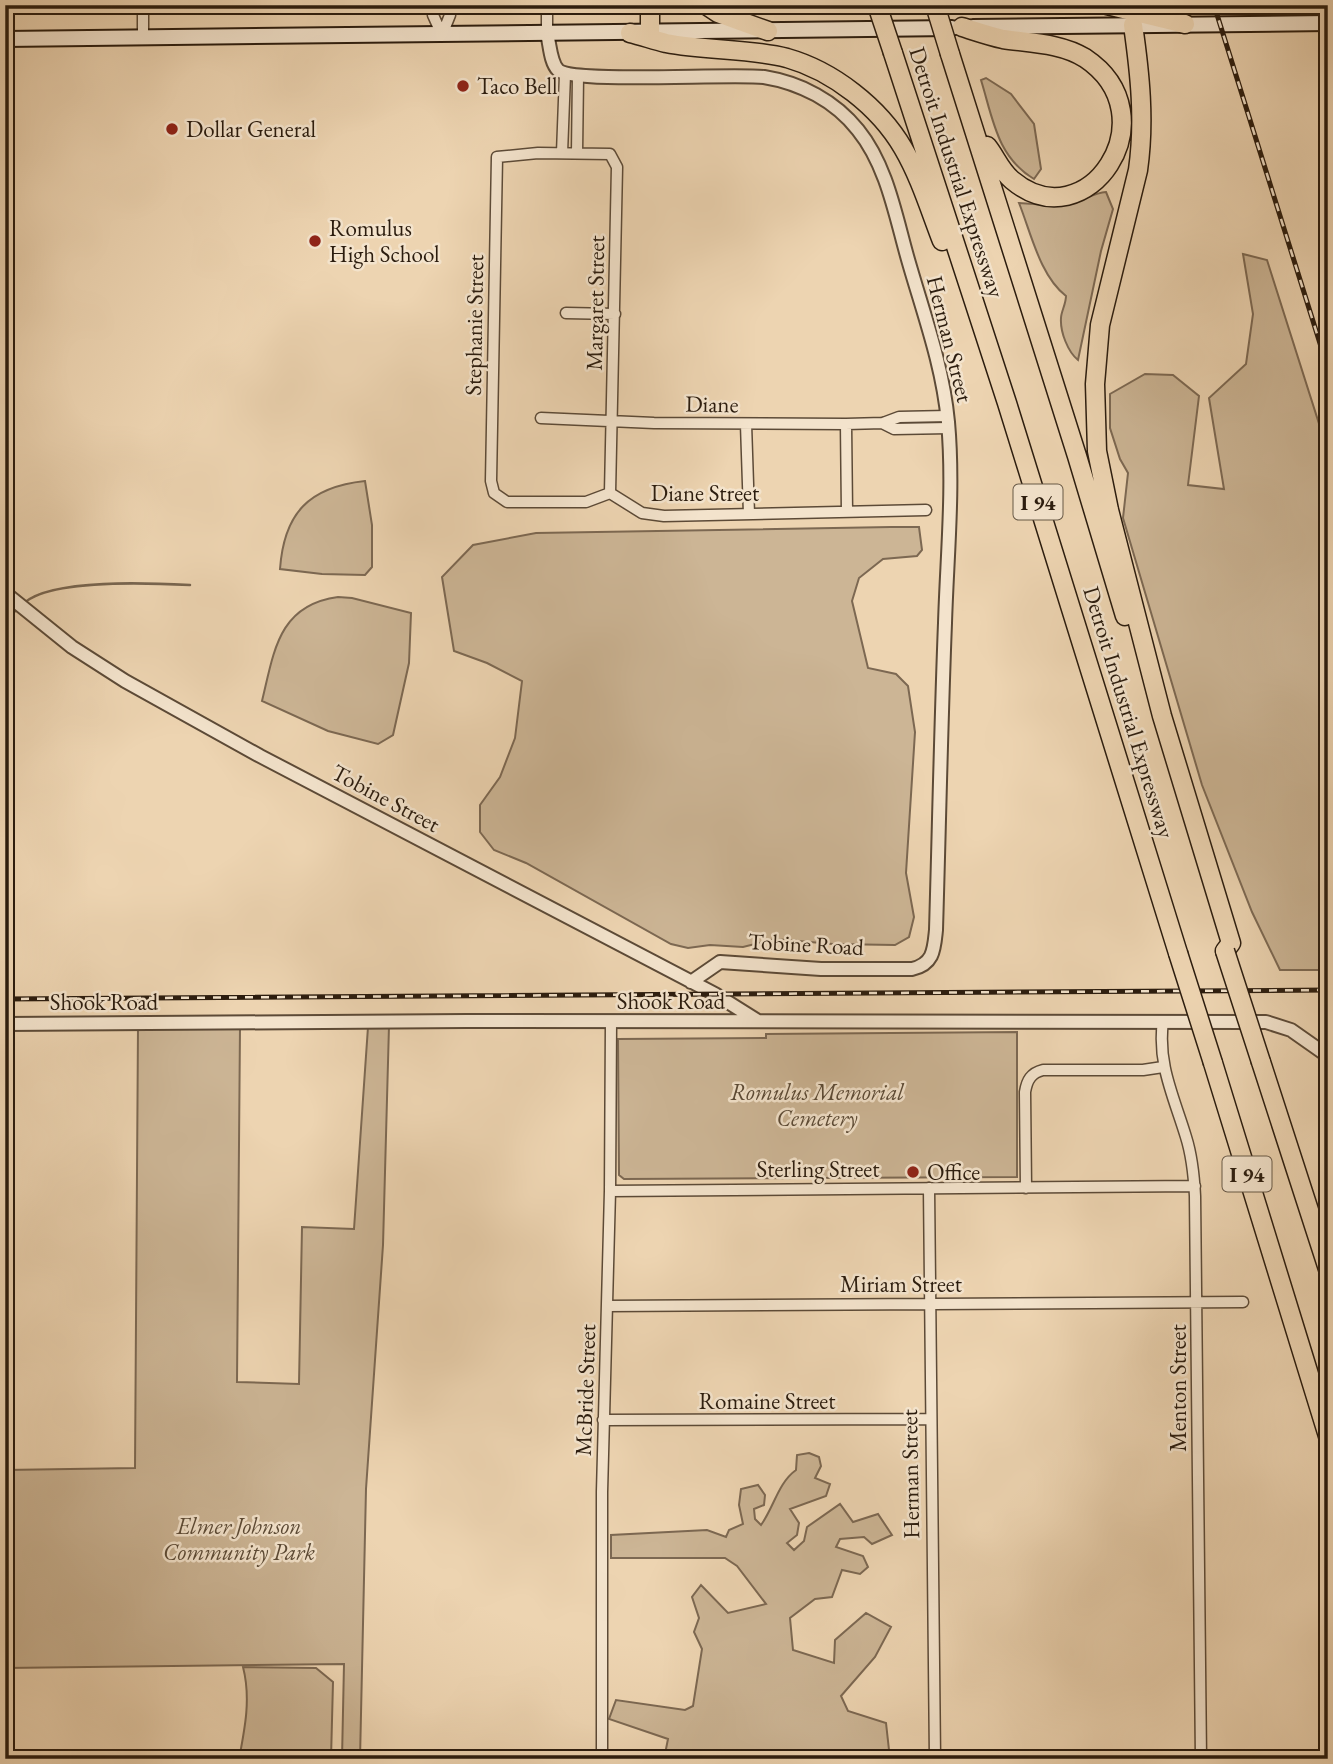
<svg xmlns="http://www.w3.org/2000/svg" width="1333" height="1764" font-family="'EB Garamond',serif">
  <style>
    .green { fill: #ccb595; stroke: #7c6852; stroke-width: 2 }
    .lines { fill: none; stroke-linecap: round; stroke-linejoin: round }
    .stream { stroke: #78654f; stroke-width: 2.5 }
    .minor-casing { stroke: #5c4a37; stroke-width: 13 }
    .tertiary-casing { stroke: #5c4a37; stroke-width: 16 }
    .secondary-casing { stroke: #2b1c0e; stroke-width: 18 }
    .motorway-casing { stroke: #2b1c0e; stroke-width: 21 }
    .minor { stroke: #f3e3cc; stroke-width: 10 }
    .tertiary { stroke: #f3e3cc; stroke-width: 12 }
    .secondary { stroke: #f3e3cc; stroke-width: 14 }
    .motorway { stroke: #edd4b1; stroke-width: 18 }
    .rail-casing { stroke: #2b1c0e; stroke-width: 5 }
    .rail { stroke: #f3e3cc; stroke-width: 2.5; stroke-dasharray: 8; stroke-linecap: butt }
    .motorway-bridge-casing { stroke: #2b1c0e; stroke-width: 21; stroke-linecap: butt }
    .motorway-bridge { stroke: #edd4b1; stroke-width: 18 }
    .poi-dot { fill: #8f2418; stroke: #f3e3cc; stroke-width: 2.5 }
    .labels { text-anchor: middle; dominant-baseline: central; stroke-width: 5; stroke-linejoin: round; paint-order: stroke }
    .shield { fill: #f3e3cc; stroke: #675847; stroke-width: 2 }
    .shield-label { font-size: 21px; font-weight: bold; fill: #2b1c0e }
    .poi-label { font-size: 23px; fill: #2b1c0e; stroke: #f3e3cc; text-anchor: start }
    .street-label { font-size: 23px; fill: #2b1c0e; stroke: #f3e3cc }
    .park-label { font-size: 23px; font-style: italic; fill: #5b4a36; stroke: #f3e3cc }
  </style>
  <rect width="100%" height="100%" fill="#edd4b1"/>
  <filter id="stains"><feTurbulence type="fractalNoise" baseFrequency=".00286" numOctaves="4"/><feColorMatrix values="0 0 0 0 .2 0 0 0 0 .09 0 0 0 0 .02 0 0 0 .5 -.17"/></filter>
  <radialGradient id="worn" r=".72"><stop offset=".6" stop-color="#630" stop-opacity="0"/><stop offset="1" stop-color="#630" stop-opacity=".3"/></radialGradient>
  <path class="green" d="M306 5H374V13H307Z
    M986 78 1011 94 1034 124 1041 169 1034 179C997 157 993 119 981 80Z
    M1106 192 1113 209 1101 251 1078 360C1068 352 1060 332 1061 318 1061 312 1066 304 1066 296 1040 276 1031 233 1019 203 1037 204 1056 206 1074 202 1086 199 1094 193 1106 192Z
    M1243 254 1267 260 1328 452V970H1280L1252 912 1202 785 1123 518 1128 473 1120 459 1110 428V394L1145 374 1173 375 1199 396 1188 485 1224 489 1209 398 1246 364 1253 314Z
    M365 481 372 525V567L365 575 322 574 280 569C284 513 309 487 365 481Z
    M891 527H919L922 550 917 556 883 559 859 578 852 601 868 668 896 674 908 686 915 732 906 873 914 917 909 937 895 945 833 944 775 939 743 947 710 945 688 948 671 944 526 863 494 850 480 832V805L500 777 515 738 522 681 487 663 454 651 442 577 473 545 536 533Z
    M338 597 352 598 411 613 409 663 393 735 378 744 328 731 262 701C274 652 278 605 338 597Z
    M389 1026 383 1245 366 1489 360 1759H342L344 1664 5 1668V1470L135 1468 138 1027H240L237 1382 299 1384 302 1227 354 1229 368 1027Z
    M1017 1032V1177L624 1179 619 1175 618 1039 766 1038V1034Z
    M809 1453 819 1457 821 1466 815 1478 830 1484 826 1496 790 1509 799 1523 797 1535 787 1543 794 1550 804 1541 807 1527 840 1504 853 1522 878 1514 892 1535 872 1544 864 1537 840 1539 836 1547 863 1556 868 1567 860 1574 842 1570 832 1597 815 1599 790 1618 793 1650 834 1663 835 1640 866 1613 891 1627 875 1657 841 1696 848 1711 886 1723 890 1759H664L668 1739 609 1719 616 1700 685 1710 693 1706 702 1649 694 1632 699 1618 692 1597 701 1585 728 1613 766 1604 737 1566 725 1558H611V1535L707 1530 726 1537 729 1530 743 1524 739 1505 741 1489 758 1485 765 1495 764 1505 754 1509 755 1519 761 1525C774 1507 778 1483 796 1470L797 1455Z
    M243 1667 316 1668 333 1682 331 1759H239C245 1728 251 1698 243 1667Z"/>
  <g class="lines">
    <path class="stream" d="M24 603C52 578 152 583 190 585
      M5 618 20 608"/>
    <g class="minor-casing">
      <path id="minor" d="M143 5V38
        M434 5 433 15 442 35
        M547 34V5
        M442 35 450 15V5
        M562 153 565 74
        M577 153 578 76
        M566 313 615 314
        M541 418 654 423 846 424 883 423 899 417 948 416
        M882 423 894 429 949 428
        M746 424 749 514
        M846 424 847 512
        M610 493 617 167 610 154 538 153 497 157 491 481 494 493 507 502H586L610 493 642 513 664 516 926 510
        M1163 1021C1157 1064 1174 1097 1186 1137 1192 1156 1194 1176 1195 1196L1201 1759
        M929 1188 935 1759
        M1026 1188 1025 1092C1027 1080 1031 1073 1043 1070H1143L1163 1067
        M610 1191 1195 1186
        M607 1306 1243 1302
        M603 1420 931 1419
        M602 1759V1492L610 1191 611 1022"/>
    </g>
    <g class="tertiary-casing">
      <path id="tertiary" d="M547 34C550 44 550 62 558 70 574 84 731 73 764 77 801 83 835 101 858 130 888 167 896 219 909 263 924 315 943 367 948 422 954 488 947 557 945 623 941 725 939 828 936 930 934 949 934 964 912 969H821L720 962 691 982
        M5 593 72 647 125 681 260 756 715 994 758 1021
        M5 1024 466 1021 1266 1022 1291 1030 1328 1056"/>
    </g>
    <g class="secondary-casing">
      <path id="secondary" d="M973 27 1328 23
        M5 39 952 28"/>
    </g>
    <g class="motorway-casing">
      <path id="motorway" d="M650 5V33
        M706 5 718 13 768 31
        M1107 5 1185 24
        M1133 25C1140 74 1145 121 1138 170L1100 325 1095 384 1097 451 1109 510 1162 716 1231 943 1225 951
        M962 27C975 31 989 36 1003 39 1030 43 1061 43 1085 58 1172 116 1087 243 1012 180 1000 170 996 157 987 146
        M630 33C642 36 654 40 666 43 706 51 748 48 787 58 833 71 879 107 903 148 920 177 930 210 942 241
        M893 53 1007 403 1178 953
        M950 54 1077 456 1125 616
        M1261 1062 1328 1269
        M1213 1063 1328 1436"/>
    </g>
    <use href="#minor" class="minor"/>
    <use href="#tertiary" class="tertiary"/>
    <use href="#secondary" class="secondary"/>
    <use href="#motorway" class="motorway"/>
    <g class="rail-casing">
      <path id="rail" d="M1214 5 1328 369
        M5 999 1328 990"/>
    </g>
    <use href="#rail" class="rail"/>
    <g class="motorway-bridge-casing">
      <path id="motorway-bridge" d="M877 5 893 53
        M935 5 950 54
        M1225 951 1261 1062
        M1178 953 1213 1063"/>
    </g>
    <use href="#motorway-bridge" class="motorway-bridge"/>
  </g>
  <g class="poi-dot">
    <circle cx="463" cy="86" r="7"/>
    <circle cx="172" cy="129" r="7"/>
    <circle cx="315" cy="241" r="7"/>
    <circle cx="913" cy="1172" r="7"/>
  </g>
  <g class="labels">
    <g class="shield">
      <rect x="1013.5" y="484.5" width="49" height="35" rx="5"/>
      <rect x="1222.5" y="1156.5" width="49" height="35" rx="5"/>
    </g>
    <g class="shield-label">
      <text x="1038" y="502">I 94</text>
      <text x="1247" y="1174">I 94</text>
    </g>
    <g class="poi-label">
      <text x="477" y="86">Taco Bell</text>
      <text x="186" y="129">Dollar General</text>
      <text x="329" y="228">Romulus<tspan x="329" dy="26">High School</tspan></text>
      <text x="927" y="1172">Office</text>
    </g>
    <g class="street-label">
      <text transform="translate(957 172) rotate(72)">Detroit Industrial Expressway</text>
      <text transform="translate(595 303) rotate(-89)">Margaret Street</text>
      <text transform="translate(474 325) rotate(-89)">Stephanie Street</text>
      <text transform="translate(950 339) rotate(76)">Herman Street</text>
      <text transform="translate(712 404) rotate(1)">Diane</text>
      <text x="705" y="493">Diane Street</text>
      <text transform="translate(1129 712) rotate(73)">Detroit Industrial Expressway</text>
      <text transform="translate(386 798) rotate(28)">Tobine Street</text>
      <text transform="translate(806 944) rotate(3)">Tobine Road</text>
      <text x="671" y="1001">Shook Road</text>
      <text x="104" y="1002">Shook Road</text>
      <text x="818" y="1169">Sterling Street</text>
      <text x="901" y="1284">Miriam Street</text>
      <text transform="translate(1178 1388) rotate(-90)">Menton Street</text>
      <text transform="translate(585 1390) rotate(-88)">McBride Street</text>
      <text x="767" y="1401">Romaine Street</text>
      <text transform="translate(910 1474) rotate(-91)">Herman Street</text>
    </g>
    <g class="park-label">
      <text x="817" y="1092">Romulus Memorial<tspan x="817" dy="26">Cemetery</tspan></text>
      <text x="239" y="1526">Elmer Johnson<tspan x="239" dy="26">Community Park</tspan></text>
    </g>
  </g>
  <rect width="1333" height="1764" fill="none" stroke="#edd4b1" stroke-width="28"/>
  <rect x="7" y="7" width="1319" height="1750" fill="none" stroke="#2b1c0e" stroke-width="3.5"/>
  <rect x="14" y="14" width="1305" height="1736" fill="none" stroke="#2b1c0e" stroke-width="2"/>
  <rect width="100%" height="100%" filter="url(#stains)"/>
  <rect width="100%" height="100%" fill="url(#worn)"/>
</svg>
